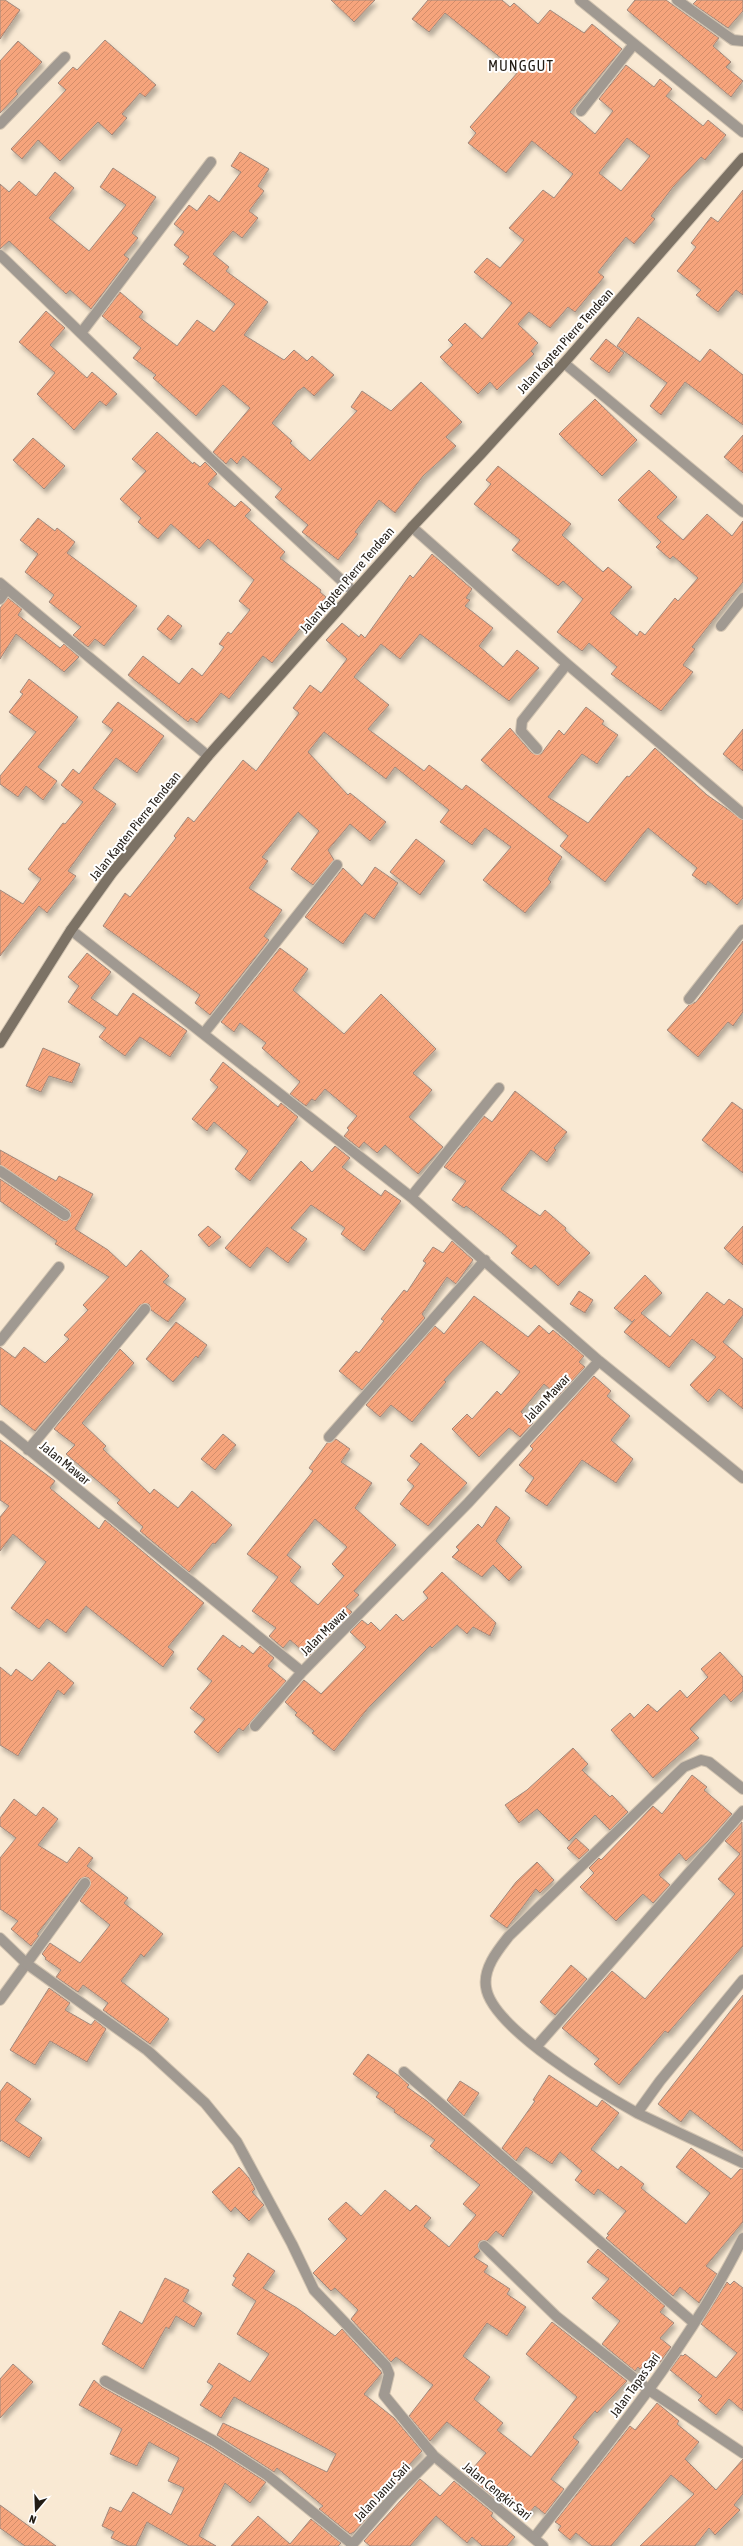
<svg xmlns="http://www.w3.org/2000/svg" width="743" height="2546" font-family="'Asap Condensed',sans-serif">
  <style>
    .building { fill: url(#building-hatch); stroke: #a1897d; fill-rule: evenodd; filter: url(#shadow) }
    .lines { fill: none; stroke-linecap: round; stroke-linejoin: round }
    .minor-casing { stroke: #d2c4b1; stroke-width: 12 }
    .tertiary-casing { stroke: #d2c4b1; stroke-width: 12 }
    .secondary-casing { stroke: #d2c4b1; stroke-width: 12 }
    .minor { stroke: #a09991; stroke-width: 10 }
    .tertiary { stroke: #a09991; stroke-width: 10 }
    .secondary { stroke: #7c7265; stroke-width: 10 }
    .labels { text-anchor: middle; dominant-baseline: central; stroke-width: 4; stroke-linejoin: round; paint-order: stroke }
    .street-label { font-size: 13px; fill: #221c15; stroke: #fff }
    .quarter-label { font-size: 15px; letter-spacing: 1px; fill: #221c15; stroke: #fff }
  </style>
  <defs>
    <pattern id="building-hatch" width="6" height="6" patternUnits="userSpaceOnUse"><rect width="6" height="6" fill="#f6a47c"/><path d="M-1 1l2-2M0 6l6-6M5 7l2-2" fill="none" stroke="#d38d6a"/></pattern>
    <filter id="shadow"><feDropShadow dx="2.5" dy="4.5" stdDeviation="2" flood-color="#0004"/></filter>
  </defs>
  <rect width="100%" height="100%" fill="#f9e9d3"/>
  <path class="building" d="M0 0H5L20 10 0 39Z
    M331 0H375L354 22Z
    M428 0H502L510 7 514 3 538 24 550 10 584 33 592 24 622 49 570 112 595 134 613 111 599 99 626 65 654 87 660 79 672 89 666 96 703 126 708 120 726 135 705 160 701 157 673 187 651 216 655 219 634 244 626 237 598 272 604 277 575 312 568 307 550 328 529 312 518 324 538 343 531 351 534 354 497 390 490 382 478 394 440 357 453 345 448 340 465 323 482 339 512 303 474 272 487 258 500 268 524 240 509 228 543 190 554 198 573 174 532 141 506 173 468 143 476 133 470 127 518 72 445 13 429 32 412 19ZM627 138 650 156 621 191 599 173Z
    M635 0H666L719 38 713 46 731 62 726 67 743 81 731 97 627 10Z
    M697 0H743V11L728 28 693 4Z
    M105 40 156 85 145 97 140 93 122 114 127 118 112 135 98 122 60 161 38 140 22 159 11 149 66 90 58 83 73 67 77 70Z
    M18 41 42 62 16 91 18 94 0 113V61Z
    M240 152 269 169 258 186 264 191 249 211 258 218 242 238 233 231 213 254 229 267 226 271 268 302 244 335 284 360 294 350 307 361 312 356 334 375 314 396 304 387 298 391 272 423 292 441 290 443 310 461 357 411 351 407 362 391 391 411 421 382 462 422 446 437 456 446 423 476 395 513 379 500 355 532 358 534 338 560 302 532 308 525 275 497 282 489 243 456 237 464 231 458 226 464 213 452 250 408 223 385 196 416 153 378 156 375 133 358 141 348 102 316 120 292 143 312 139 317 177 346 197 320 214 332 235 304 183 264 189 257 174 245 184 232 174 224 189 205 197 211 209 195 219 202 241 172 231 166Z
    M113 168 156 197 132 233 138 238 124 255 129 259 91 309 70 290 66 294 9 241 0 249V184L9 192 19 181 36 196 55 172 74 188 49 218 89 251 126 205 100 187Z
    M743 190V295L736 290 718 312 696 295 701 290 677 271 696 247 691 243 711 217 718 222Z
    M46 311 65 328 50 345 87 378 92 372 117 394 106 406 100 401 74 430 37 394 55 373 19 342Z
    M638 317 700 362 710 349 743 375V425L685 382 661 415 650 406 667 383 617 346Z
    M606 339 624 353 609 373 590 359Z
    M595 399 637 440 602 476 559 434Z
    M157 432 193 464 194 462 200 467 205 462 217 474 208 484 235 507 241 501 251 510 245 516 285 552 280 558 321 590 320 592 326 597 272 663 263 656 229 699 221 693 197 723 191 718 188 722 128 675 143 656 179 684 192 668 202 676 224 647 219 644 228 632 231 634 250 610 239 601 254 580 208 539 199 549 171 524 158 539 138 522 141 518 120 499 146 471 132 459Z
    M743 435V473L724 457Z
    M33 438 65 466 44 489 13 460Z
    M498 466 571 524 562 535 603 572 608 567 632 587 610 613 637 636 640 631 645 635 675 598 678 601 698 578 673 556 670 559 656 547 661 542 618 500 649 470 677 497 657 517 683 540 707 514 732 536 743 521V582L692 647 695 649 683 665 693 672 661 711 611 674 617 667 589 643 582 651 557 632 583 599 563 581 558 586 512 550 520 540 474 504 491 484 486 480Z
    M38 518 55 531 57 528 75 542 67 553 137 606 104 646 95 639 88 647 73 635 81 627 49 602 54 595 25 572 38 554 20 540Z
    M432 554 472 589 466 598 470 600 465 606 493 628 479 646 503 667 517 650 539 668 509 701 420 634 400 659 381 644 354 677 389 705 368 729 424 771 429 765 462 790 466 785 562 857 548 879 551 882 525 913 483 880 511 847 485 828 472 845 440 822 449 810 395 767 386 779 324 732 308 752 348 795 350 793 386 822 370 841 350 824 328 850 334 860 313 885 291 869 319 831 298 812 262 857 268 861 249 888 282 910 264 936 269 940 210 1015 195 1003 200 995 103 926 125 893 130 897 176 838 174 836 188 817 194 822 243 760 256 771 299 713 293 708 310 685 321 693 347 659 326 640 342 623 359 637 361 634 365 638 410 575 413 578Z
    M8 598 22 609 18 615 60 648 64 644 79 657 64 672 16 634 0 659V608Z
    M168 615 182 626 171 640 157 629Z
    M29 679 78 717 38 767 57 781 43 800 26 786 18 797 0 784V776L36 732 9 712 23 694 20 692Z
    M118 702 164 736 137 773 116 758 93 788 116 804 68 871 76 876 47 913 39 906 0 956V890L23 904 41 879 28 869 63 823 65 824 83 802 61 785 73 769 79 774 113 730 102 722Z
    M586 707 604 721 602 724 618 735 597 764 582 754 548 797 588 823 627 776 629 777 655 748 707 795 743 820V898L737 905 708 881 706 885 692 875 697 868 648 828 605 882 560 846 568 836 481 760 510 728 532 753 541 754 559 730 564 735Z
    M743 729V771L723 754Z
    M416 839 445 861 420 895 390 872Z
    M375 867 398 883 374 919 365 913 343 944 305 917 343 868 362 886Z
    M743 941V1012L733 1026 728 1022 698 1057 667 1030 689 1005 696 1002Z
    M280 948 308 969 293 990 344 1034 381 994 436 1049 413 1073 432 1090 409 1117 443 1147 418 1174 385 1145 377 1153 364 1142 359 1148 344 1136 349 1130 347 1128 357 1116 325 1089 315 1101 312 1099 306 1106 290 1094 300 1082 262 1048 266 1043 240 1023 234 1032 221 1022Z
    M87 953 111 972 91 998 117 1016 133 993 187 1031 170 1057 140 1037 125 1056 99 1037 106 1028 68 1002 79 986 68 977Z
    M43 1048 80 1064 72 1083 49 1076 41 1092 26 1086Z
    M223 1062 278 1107 281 1103 298 1117 250 1181 235 1169 248 1151 214 1122 207 1131 192 1119 218 1087 210 1080Z
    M515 1091 567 1132 554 1148 556 1150 547 1162 531 1150 501 1189 540 1216 545 1210 566 1228 565 1230 590 1253 558 1286 535 1265 531 1269 511 1253 517 1246 502 1233 466 1206 464 1208 452 1200 466 1181 444 1167 484 1116 492 1122Z
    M732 1102 743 1110V1173L702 1140Z
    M335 1146 350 1158 342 1167 381 1196 385 1190 401 1201 364 1251 341 1234 345 1228 311 1205 291 1228 307 1239 288 1263 267 1247 250 1268 225 1248 301 1161 312 1172Z
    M0 1150 56 1181 59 1176 93 1194 75 1229 108 1250 126 1267 141 1250 169 1276 163 1282 186 1299 168 1322 151 1310 149 1304 140 1305 35 1431 0 1404V1347L15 1358 24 1347 45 1363 69 1339 64 1335 88 1310 83 1305 109 1277 55 1244 57 1241 0 1201V1179L61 1220 67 1221 71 1216 69 1210 0 1165Z
    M208 1226 221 1237 209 1247 198 1235Z
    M743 1226V1265L724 1248Z
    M452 1241 473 1260 456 1284 447 1277 422 1314 425 1318 362 1390 339 1371 356 1351 359 1353 384 1321 381 1319 404 1290 407 1292 426 1263 423 1261 433 1247 443 1253Z
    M645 1275 662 1293 641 1313 670 1337 707 1292 724 1305 729 1299 743 1309V1315L723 1342 743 1359V1409L719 1389 708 1402 690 1385 716 1357 692 1339 669 1368 624 1332 635 1319 632 1322 614 1308Z
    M579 1291 593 1300 585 1313 570 1304Z
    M474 1296 528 1337 539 1325 549 1334 553 1330 584 1356 579 1362 585 1367 558 1396 544 1384 521 1412 533 1423 520 1437 509 1428 479 1457 452 1429 467 1414 472 1419 497 1391 501 1395 520 1372 481 1341 444 1380 446 1382 412 1422 391 1405 380 1417 366 1405 435 1326 444 1334Z
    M176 1322 207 1345 198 1358 196 1356 173 1382 146 1359Z
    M120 1349 134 1363 82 1423 106 1446 103 1449 150 1494 154 1489 178 1508 192 1491 232 1525 215 1544 213 1543 189 1572 140 1531 143 1527 117 1503 120 1500 66 1454 75 1445 54 1429Z
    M594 1376 611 1391 607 1396 630 1416 611 1440 633 1459 616 1483 582 1460 547 1506 525 1491 534 1478 519 1465 533 1449 530 1446Z
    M223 1434 236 1445 215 1470 201 1459Z
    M336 1439 350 1449 341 1462 372 1483 355 1508 396 1545 354 1591 359 1595 346 1607 352 1612 309 1656 290 1640 283 1648 269 1636 276 1628 252 1611 278 1577 247 1554 313 1471 309 1468 327 1443ZM315 1519 347 1547 332 1564 344 1576 318 1605 290 1581 301 1567 287 1555Z
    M0 1440 55 1481 50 1488 99 1529 105 1520 204 1603 168 1647 174 1652 163 1667 86 1606 66 1633 47 1619 39 1629 11 1608 46 1562 13 1534 0 1551V1517L9 1506 0 1500Z
    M421 1443 467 1483 428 1526 400 1504 414 1486 407 1480 420 1464 410 1456Z
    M496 1506 510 1518 496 1541 522 1567 509 1581 493 1565 482 1577 452 1557 459 1550 456 1547 478 1524 482 1528Z
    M442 1572 496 1623 490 1636 473 1627 467 1634 457 1625 432 1648 430 1646 369 1707 334 1751 312 1733 314 1731 295 1715 297 1713 285 1702 304 1680 321 1694 366 1647 350 1632 362 1620 368 1625 371 1622 380 1631 396 1614 403 1621 428 1598 423 1592Z
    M223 1635 240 1648 242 1645 253 1654 260 1646 274 1658 268 1666 286 1681 243 1731 239 1728 218 1753 194 1732 205 1719 190 1708 212 1681 197 1669Z
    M720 1652 743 1677V1691L731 1702 724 1694 690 1729 699 1738 653 1778 611 1730 630 1713 634 1718 648 1704 657 1712 680 1690 687 1698 708 1677 701 1669Z
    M49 1662 74 1683 64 1695 58 1690 18 1756 0 1745V1667L11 1676 16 1669 32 1681Z
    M573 1748 588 1764 582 1770 610 1797 612 1795 628 1812 610 1830 595 1815 569 1841 537 1809 519 1823 505 1805 527 1790Z
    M692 1775 707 1787 704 1790 732 1814 708 1841 686 1861 679 1853 659 1875 670 1885 653 1903 643 1894 616 1921 580 1887 594 1873 589 1868 599 1858 601 1860 653 1806 662 1814Z
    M14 1799 36 1816 43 1807 58 1819 38 1845 67 1863 79 1847 93 1858 87 1866 128 1898 124 1903 163 1934 144 1957 141 1954 121 1981 169 2019 150 2044 103 2010 108 2003 83 1985 78 1992 56 1977 61 1970 45 1959 46 1958 42 1954 50 1943 80 1963 110 1925 80 1901 90 1886 89 1878 85 1877 80 1879 37 1934 39 1936 31 1946 11 1929 18 1921 0 1909V1858L16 1838 0 1826V1818Z
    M742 1822 743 1946 668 2033 665 2031 619 2085 594 2064 599 2059 562 2028 612 1971 645 1999 735 1894 718 1879 740 1854 725 1841Z
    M576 1838 589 1850 579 1859 567 1848Z
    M537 1862 554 1880 540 1893 536 1889 507 1928 490 1916 516 1882Z
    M571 1965 587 1979 555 2015 540 2002Z
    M49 1988 70 2003 65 2010 91 2025 95 2020 106 2029 87 2062 50 2041 35 2065 10 2050Z
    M743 1995V2151L690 2110 681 2122 658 2104Z
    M368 2054 399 2076 409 2085 407 2087 427 2101 533 2192 503 2237 496 2231 487 2241H480L478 2245 480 2251 474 2257 488 2266 484 2272 510 2289 507 2294 526 2307 507 2336 487 2323 463 2356 490 2377 474 2399 503 2423 497 2430 531 2457 577 2397 526 2354 552 2322 627 2381 597 2413 595 2411 573 2437 579 2442 551 2479 564 2489 545 2514 535 2506 529 2513 509 2496 502 2504 467 2475 486 2453 447 2422 430 2441 409 2416 433 2385 396 2357 391 2362 351 2319 358 2310 335 2288 331 2291 313 2273 347 2239 328 2219 346 2202 361 2216 385 2190 410 2211 416 2205 431 2218 424 2226 449 2247 476 2215 463 2204 480 2185 430 2146 435 2140 394 2112 395 2110 376 2097 379 2093 353 2074Z
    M549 2075 597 2107 602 2100 619 2113 591 2149 618 2170 621 2166 644 2184 641 2188 686 2224 710 2193 676 2167 691 2148 731 2179 740 2169H743V2222L706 2266 717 2274 699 2303 680 2287 673 2296 606 2238 609 2235 607 2234 626 2211 598 2189 594 2195 575 2180 582 2171 560 2152 552 2164 526 2147 516 2161 502 2148 535 2101 533 2100Z
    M460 2081 479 2093 464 2116 447 2100Z
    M7 2082 31 2099 15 2120 42 2138 29 2158 1 2140 0 2142V2092Z
    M239 2167 249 2178 255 2189 252 2192 264 2205 249 2221 235 2207 231 2212 212 2192Z
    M598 2249 665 2306 660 2312 674 2323 660 2338 671 2347 660 2362 652 2355 640 2369 638 2367 635 2371 602 2344 620 2321 592 2298 609 2279 587 2262Z
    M248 2253 275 2271 263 2288 297 2308 335 2336 342 2329 380 2370 382 2373 364 2394 394 2418 422 2451 407 2467 411 2470 354 2532 350 2534 319 2509 323 2506 277 2468 274 2472 217 2435 223 2423 327 2472 336 2454 234 2397 221 2418 200 2405 213 2386 207 2382 219 2363 250 2382 269 2354 237 2334 256 2301 232 2285 236 2278 233 2276Z
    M165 2278 189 2290 183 2301 202 2313 194 2327 176 2316 169 2329 166 2327 143 2369 102 2344 120 2311 142 2324Z
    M734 2281 743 2288V2411L729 2399 716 2415 698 2400 702 2396 670 2370 681 2355 683 2356 685 2354 716 2378 737 2353 701 2324 727 2282 730 2285Z
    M13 2364 33 2382 0 2418V2379Z
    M94 2380 102 2387 211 2447 266 2482 250 2503 225 2483 199 2536 216 2546H189L147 2522 136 2546H128L111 2538 114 2532 102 2526 110 2507 121 2512 133 2492 171 2515 184 2488 168 2481 179 2458 149 2442 137 2466 110 2454 122 2429 79 2405Z
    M657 2403 679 2421 677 2424 699 2442 685 2459 716 2490 743 2459V2494L734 2505 740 2510 715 2535 709 2528 695 2546H640L694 2494 671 2475 611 2546H592L576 2533 570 2540 558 2530 561 2526 555 2522 630 2426 635 2430Z
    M420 2479 440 2496 454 2481 493 2513 491 2516 515 2537 507 2546H482L472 2537 467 2543 436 2516 410 2546H370L364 2541Z
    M0 2505 56 2546H25L0 2528Z
    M258 2516 290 2544 311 2519 341 2543 338 2546H231Z"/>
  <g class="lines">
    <g class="minor-casing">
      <path id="minor" d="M580 0 743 132
        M677 0 733 40 743 41
        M581 111 634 44
        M0 124 65 57
        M0 255 211 459 354 592
        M81 333 211 162
        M564 363 743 512
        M412 527 567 664 743 814
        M0 583 208 756
        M0 599 7 589
        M721 626 743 598
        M537 749 521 731 522 721 567 664
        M71 930 411 1197 599 1361 743 1478
        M689 999 743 930
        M204 1033 337 865
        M0 1171 65 1215
        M411 1197 499 1088
        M0 1341 59 1267
        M0 1426 302 1672
        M329 1437 485 1260
        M28 1450 145 1309
        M255 1726 302 1672 468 1503 599 1361
        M743 1789 709 1762 701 1760 684 1767 509 1936C498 1950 483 1968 486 1987 491 2028 603 2094 637 2113L660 2081 743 1980
        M0 2000 85 1883
        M536 2047 743 1811
        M404 2072 694 2323
        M637 2113 743 2163
        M484 2246 557 2317 649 2390 743 2453
        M105 2381 214 2441 267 2475 352 2544
        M534 2538C609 2442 689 2347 743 2238"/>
    </g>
    <g class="tertiary-casing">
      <path id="tertiary" d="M0 1938 27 1964 147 2050 205 2103 237 2142 292 2244 314 2290 386 2366 389 2374 384 2395 434 2456 543 2546
        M351 2546 393 2497 434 2456"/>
    </g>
    <g class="secondary-casing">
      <path id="secondary" d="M0 1043 71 930 112 873 208 756 412 527 481 454 564 363 743 158"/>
    </g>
    <use href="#minor" class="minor"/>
    <use href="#tertiary" class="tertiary"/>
    <use href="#secondary" class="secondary"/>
  </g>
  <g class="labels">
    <g class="street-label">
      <text transform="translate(565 341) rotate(-48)">Jalan Kapten Pierre Tendean</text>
      <text transform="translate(347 580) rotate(-49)">Jalan Kapten Pierre Tendean</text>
      <text transform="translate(135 826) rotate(-51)">Jalan Kapten Pierre Tendean</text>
      <text transform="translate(547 1398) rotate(-47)">Jalan Mawar</text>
      <text transform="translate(65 1463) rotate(39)">Jalan Mawar</text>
      <text transform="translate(324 1632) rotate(-45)">Jalan Mawar</text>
      <text transform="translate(635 2385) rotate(-54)">Jalan Tapas Sari</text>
      <text transform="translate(497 2491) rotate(39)">Jalan Cengkir Sari</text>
      <text transform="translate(382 2492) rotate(-47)">Jalan Janur Sari</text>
    </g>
    <g class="quarter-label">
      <text x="521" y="65">MUNGGUT</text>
    </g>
  </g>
  <g transform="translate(36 2510) rotate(199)" stroke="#ffffff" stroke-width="3" paint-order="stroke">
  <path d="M0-3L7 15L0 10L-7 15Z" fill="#221c15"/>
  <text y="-6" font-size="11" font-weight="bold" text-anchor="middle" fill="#221c15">N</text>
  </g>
</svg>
